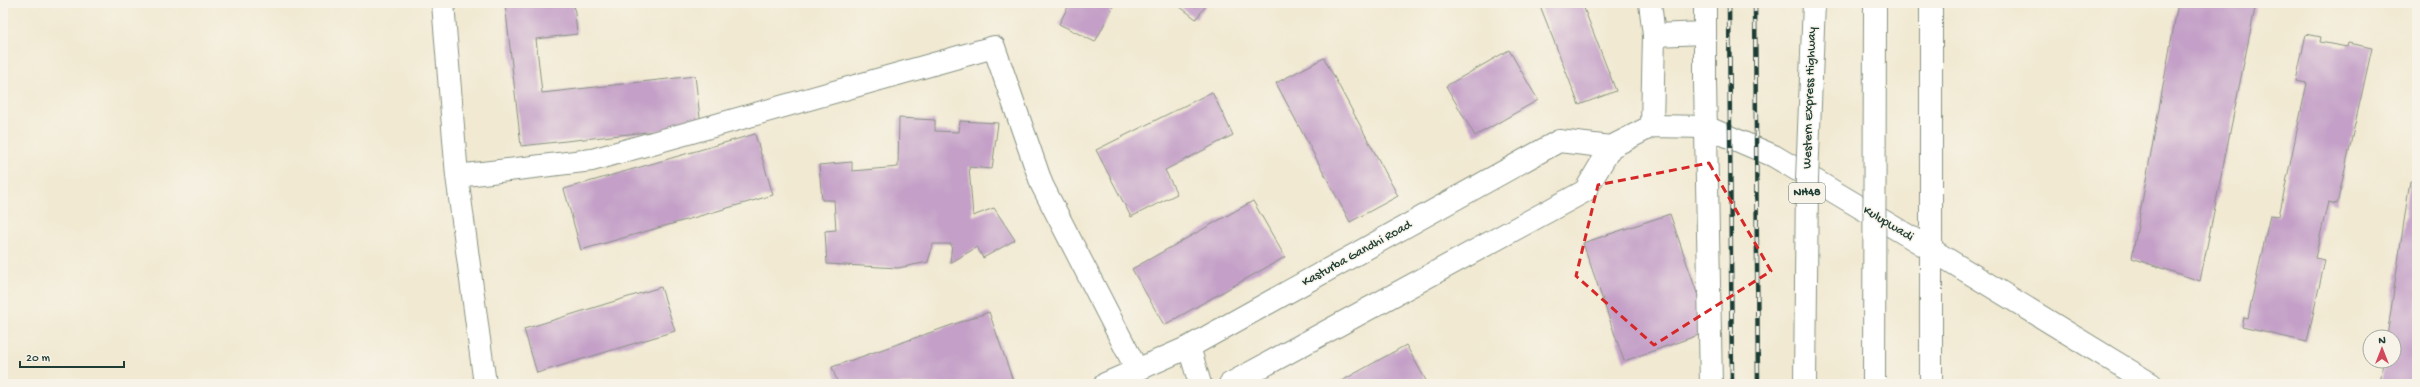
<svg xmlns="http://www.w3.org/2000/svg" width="2420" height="387" font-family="'Gochi Hand',sans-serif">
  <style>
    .building { fill: #c4a0c8 }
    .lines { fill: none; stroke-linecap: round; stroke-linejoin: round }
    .street-casing { stroke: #889383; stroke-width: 24 }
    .secondary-casing { stroke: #889383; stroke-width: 24 }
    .primary-casing { stroke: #889383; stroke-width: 24 }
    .street { stroke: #fff; stroke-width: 22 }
    .secondary { stroke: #fff; stroke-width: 22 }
    .primary { stroke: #fff; stroke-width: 22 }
    .rail-casing { stroke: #1f3d34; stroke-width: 4.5 }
    .rail { stroke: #f7f3e8; stroke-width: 3; stroke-dasharray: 9; stroke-linecap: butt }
    .highway-bridge-casing { stroke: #889383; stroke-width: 24; stroke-linecap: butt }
    .highway-bridge { stroke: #fff; stroke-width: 22 }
    .marked { fill: none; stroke: #d62828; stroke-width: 3; stroke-dasharray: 8 5; stroke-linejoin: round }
    .labels { text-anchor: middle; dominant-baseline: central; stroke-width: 3; stroke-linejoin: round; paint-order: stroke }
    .shield { fill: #f7f3e8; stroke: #60746a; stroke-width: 1 }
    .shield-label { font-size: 12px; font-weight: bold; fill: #1f3d34 }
    .street-label { font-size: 13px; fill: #1f3d34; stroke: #f7f3e8 }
  </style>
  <rect width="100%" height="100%" fill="#f7f3e8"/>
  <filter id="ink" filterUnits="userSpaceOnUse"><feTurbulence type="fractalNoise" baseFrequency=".025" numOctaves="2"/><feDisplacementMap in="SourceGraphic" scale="8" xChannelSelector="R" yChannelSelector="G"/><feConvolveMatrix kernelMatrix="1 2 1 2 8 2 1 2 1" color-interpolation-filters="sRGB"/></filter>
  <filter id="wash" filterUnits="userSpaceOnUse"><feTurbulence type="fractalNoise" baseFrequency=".012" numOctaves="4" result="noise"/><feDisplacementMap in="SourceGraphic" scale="16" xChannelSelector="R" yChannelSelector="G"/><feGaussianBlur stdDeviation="0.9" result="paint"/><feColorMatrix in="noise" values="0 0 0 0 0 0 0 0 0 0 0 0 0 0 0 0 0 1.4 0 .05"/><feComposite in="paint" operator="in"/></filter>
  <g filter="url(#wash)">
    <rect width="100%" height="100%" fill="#f1e9d2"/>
    <g id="blocks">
      <path class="building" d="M505 3H574L577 34 536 39 542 93 695 76 701 126 521 146Z
        M1070 3H1115L1095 42 1059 24Z
        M1175 3H1208L1196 19Z
        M1539 3H1582L1616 91 1579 105Z
        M2178 3H2256L2200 281 2132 258Z
        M2306 34 2321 37 2320 42 2347 47 2348 43 2372 48 2337 204 2328 202 2315 258 2325 260 2307 342 2242 327 2244 317 2248 318 2270 215 2279 216 2307 83 2296 81Z
        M1509 50 1538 100 1475 136 1446 86Z
        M1324 58 1398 196 1350 222 1276 83Z
        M1212 92 1233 135 1165 170 1177 194 1131 217 1096 150Z
        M899 118 935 120V131L959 132 960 121 998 123 992 169 969 167 973 216 994 208 1015 240 983 258 977 247 950 263 952 244H933L928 262 898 268 827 264 825 231 836 230 834 200H822L819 165 852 162V171L898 167Z
        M755 134 773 195 581 250 564 189Z
        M2410 181 2417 182V384H2380L2383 361H2394V337H2387Z
        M1253 201 1285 257 1164 325 1132 269Z
        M1670 214 1710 331 1624 361 1583 243Z
        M661 287 675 331 537 373 524 329Z
        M989 312 1013 381 1003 384H838L832 367Z
        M1406 345 1428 384H1336Z"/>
    </g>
  </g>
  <g filter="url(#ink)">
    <use href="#blocks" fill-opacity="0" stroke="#889383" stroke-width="1"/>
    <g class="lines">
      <g class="street-casing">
        <path id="street" d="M443 3 457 176 485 384
          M457 176 592 160 994 47 1042 185 1137 370
          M1932 250 2151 384"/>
      </g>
      <g class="secondary-casing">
        <path id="secondary" d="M1650 3 1654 35 1652 126
          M1611 147 1652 126 1706 127 1774 156 1932 250
          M1189 347 1200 384
          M1105 384 1189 347 1559 141 1611 147
          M1230 384 1585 191 1611 147"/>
      </g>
      <g class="primary-casing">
        <path id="primary" d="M1705 3V82L1711 384
          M1931 3V384
          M1654 35 1705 33"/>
      </g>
      <use href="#street" class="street"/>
      <use href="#secondary" class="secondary"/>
      <use href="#primary" class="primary"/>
      <g class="rail-casing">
        <path id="rail" d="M1729 3 1732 384
          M1755 3 1758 384"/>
      </g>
      <use href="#rail" class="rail"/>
      <g class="highway-bridge-casing">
        <path id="highway-bridge" d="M1805 384 1807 179 1814 3
          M1874 384 1875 3"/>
      </g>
      <use href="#highway-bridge" class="highway-bridge"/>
    </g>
  </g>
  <path class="marked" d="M1709 163 1771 271 1654 345 1576 276 1598 185Z"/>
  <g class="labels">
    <rect class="shield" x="1789" y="183" width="36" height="20" rx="3"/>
    <g class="shield-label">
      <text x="1807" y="193">NH48</text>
    </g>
    <g class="street-label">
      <text transform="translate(1810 98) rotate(-88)">Western Express Highway</text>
      <text transform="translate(1888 224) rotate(31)">Kulupwadi</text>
      <text transform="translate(1357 254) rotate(-29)">Kasturba Gandhi Road</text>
    </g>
  </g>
  <rect width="2420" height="387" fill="none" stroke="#f7f3e8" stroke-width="16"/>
  <g transform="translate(2382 349)"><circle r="19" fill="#f7f3e8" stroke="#a1aaa0"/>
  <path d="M0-3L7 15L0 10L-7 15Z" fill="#d1495b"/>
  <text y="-6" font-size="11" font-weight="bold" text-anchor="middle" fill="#1f3d34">N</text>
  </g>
  <path d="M20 361v6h104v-6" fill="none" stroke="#1f3d34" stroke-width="2"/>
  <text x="26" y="361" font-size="12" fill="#1f3d34" stroke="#f7f3e8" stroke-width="3" paint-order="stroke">20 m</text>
</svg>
